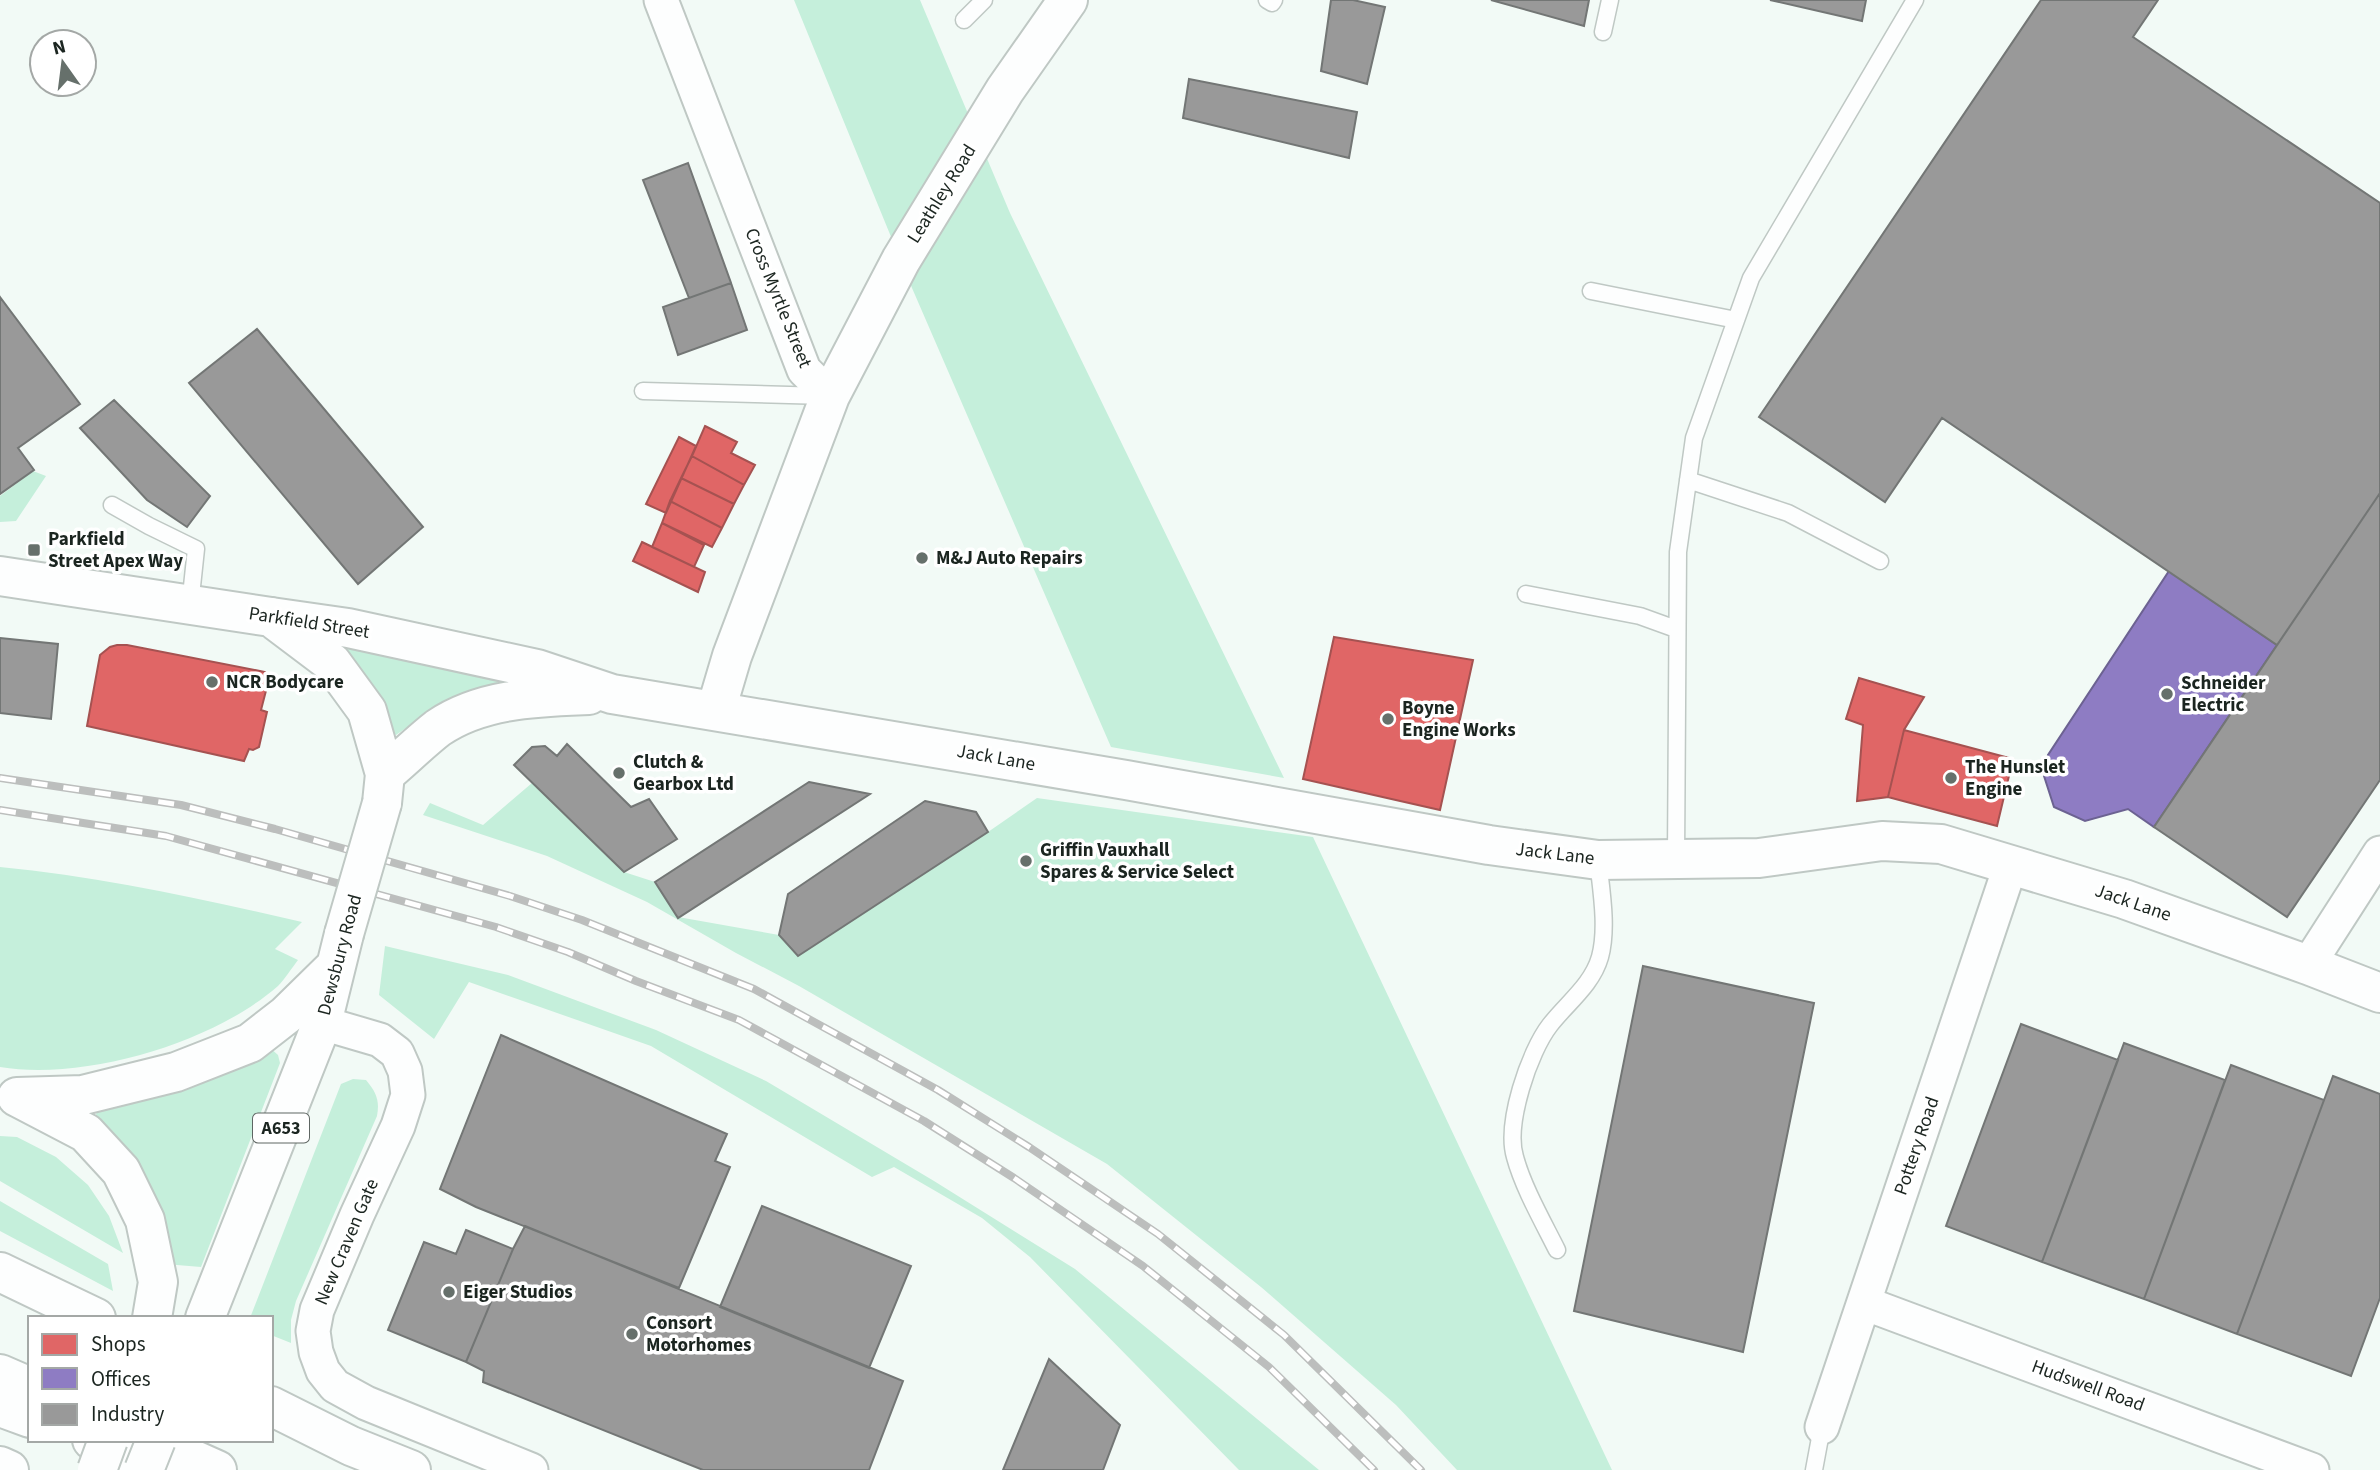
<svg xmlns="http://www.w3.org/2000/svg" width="2380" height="1470" font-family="'Source Sans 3',sans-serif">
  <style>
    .green { fill: #c5efdb }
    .shops { fill: #e06666; stroke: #a55251; stroke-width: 2 }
    .offices { fill: #8e7cc3; stroke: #6c6292; stroke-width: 2 }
    .industry { fill: #999; stroke: #737675; stroke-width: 2 }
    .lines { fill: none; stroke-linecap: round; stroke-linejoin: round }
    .lane-casing { stroke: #bfc8c4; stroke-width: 19 }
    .street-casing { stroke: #bfc8c4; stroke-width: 37 }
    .secondary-casing { stroke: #bfc8c4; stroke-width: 42 }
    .primary-casing { stroke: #bfc8c4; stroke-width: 42 }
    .highway-casing { stroke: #bfc8c4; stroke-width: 42 }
    .lane { stroke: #fdfefe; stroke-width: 16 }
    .street { stroke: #fdfefe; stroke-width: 33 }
    .secondary { stroke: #fdfefe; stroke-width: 38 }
    .primary { stroke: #fdfefe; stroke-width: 38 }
    .highway { stroke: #fdfefe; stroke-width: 38 }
    .rail-casing { stroke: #bcbebd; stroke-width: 8 }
    .rail { stroke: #fff; stroke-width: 5; stroke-dasharray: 16; stroke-linecap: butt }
    .primary-bridge-casing { stroke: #bfc8c4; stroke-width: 42; stroke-linecap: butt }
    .primary-bridge { stroke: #fdfefe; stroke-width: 38 }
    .poi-dot { fill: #66706b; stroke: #fff; stroke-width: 2.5 }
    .labels { text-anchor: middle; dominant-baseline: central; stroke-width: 7; stroke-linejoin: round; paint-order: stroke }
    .shield { fill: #fff; stroke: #5f6663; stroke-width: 2 }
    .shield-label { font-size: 18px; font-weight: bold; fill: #1b2520 }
    .street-label { font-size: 19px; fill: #1b2520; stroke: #fff }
    .poi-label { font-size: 19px; font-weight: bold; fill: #1b2520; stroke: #fff; text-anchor: start }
  </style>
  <rect width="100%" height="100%" fill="#f2faf6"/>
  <path class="green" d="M794 0H920L1010 213 1284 778 1111 747 912 288Z
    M33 471 46 476 16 521 0 522V496Z
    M331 634 545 675 416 721 396 735 393 733 376 690Z
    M532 783 624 872 655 882 678 917 779 935 798 956 988 832 1037 798 1313 837 1612 1470H1457L1396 1405 1261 1287 1107 1164 799 986 736 953 647 902 547 856 423 815 430 803 483 825Z
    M0 867C102 877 202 899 302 922L275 949 298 960C291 969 285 979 278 986 213 1043 85 1081 0 1067Z
    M385 946 508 975 656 1030 766 1081 934 1181 1075 1269 1319 1470H1239L1030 1257 982 1218 894 1167 872 1177 651 1046 469 982 434 1039 379 995Z
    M269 1047 278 1055 280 1063 201 1267 165 1264 95 1119 97 1111Z
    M353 1079 366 1080C376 1092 380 1100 377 1116L296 1301 291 1320V1343L271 1335V1318H250L341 1084Z
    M0 1136 17 1137 56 1157 88 1185 109 1216 123 1253 0 1181Z
    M0 1201 108 1264 113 1291 0 1231Z"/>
  <path class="shops" d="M705 426 737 442 731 453 755 465 744 485 692 456Z
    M679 437 696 446 666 513 646 504Z
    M692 456 744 485 734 504 681 478Z
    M681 478 734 504 722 528 670 501Z
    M670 501 722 528 712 547 662 523Z
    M662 523 704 545 694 567 652 547Z
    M642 542 705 572 698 592 633 561Z
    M1334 637 1473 660 1440 810 1303 779Z
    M117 645H127L265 672 264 678 269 679 261 710 267 712 259 747 253 750 249 749 244 761 87 726 100 655 110 647Z
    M1859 678 1924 697 1904 730 1888 797 1857 801 1863 725 1846 719Z
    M1904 730 2013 759 1997 826 1888 797Z"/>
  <path class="offices" d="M2169 571 2277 645 2154 827 2128 809 2085 821 2054 807 2044 776 2048 755Z"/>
  <path class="industry" d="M1331 0H1353L1385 7 1367 84 1321 71Z
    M1491 0H1589L1584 26Z
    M1770 0H1866L1862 21Z
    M2041 0H2158L2133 37 2380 203V493L2277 645 1942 418 1885 502 1759 417Z
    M1189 79 1357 112 1349 158 1183 118Z
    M688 163 731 283 689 298 643 180Z
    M731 283 747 330 678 355 663 307Z
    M0 297 80 404 18 448 34 470 0 494Z
    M257 329 423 527 358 584 189 383Z
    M114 400 210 496 187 527 147 500 80 428Z
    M2380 493V780L2287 917 2154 827Z
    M0 638 58 644 51 719 0 713Z
    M567 744 631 807 649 799 677 839 624 872 514 765 532 747 545 746 557 756Z
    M809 782 870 794 678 918 655 882Z
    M925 801 976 812 988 832 798 956 779 935 788 894Z
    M1643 966 1814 1003 1743 1352 1574 1311Z
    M2021 1024 2118 1060 2042 1262 1946 1226Z
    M501 1035 727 1134 715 1161 730 1167 679 1288 476 1207 440 1189Z
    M2124 1043 2225 1080 2144 1299 2042 1262Z
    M2231 1065 2324 1100 2237 1334 2144 1299Z
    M2333 1076 2380 1094V1298L2351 1376 2237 1334Z
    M762 1206 911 1266 869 1368 720 1307Z
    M525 1226 903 1381 869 1470H703L483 1382 484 1371 466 1362 513 1249Z
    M466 1230 513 1249 466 1362 388 1330 424 1242 456 1254Z
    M1049 1359 1120 1425 1103 1470H1003Z"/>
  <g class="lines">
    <g class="lane-casing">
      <path id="lane" d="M1267 0 1272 3 1274 0
        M964 20 984 0
        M1603 32 1610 0
        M1591 291 1736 320
        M643 391 826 396
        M1688 480 1788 513 1880 561
        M112 505 149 526 196 549 190 605
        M1526 594 1640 616 1676 629
        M1676 859 1678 552 1694 438 1751 278 1915 0
        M1557 1250C1543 1222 1523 1187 1515 1157 1505 1124 1529 1052 1550 1025 1567 1003 1592 985 1600 957 1608 928 1601 889 1598 860
        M1814 1470 1822 1427"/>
    </g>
    <g class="street-casing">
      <path id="street" d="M661 0 804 370 830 396
        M2308 965 2380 853
        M322 1023 380 1040 397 1053 405 1071 408 1095 398 1126 357 1215 317 1310 313 1331 316 1352 323 1371 335 1386 366 1403 531 1470
        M1864 1303 2312 1470
        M1822 1427 2011 864"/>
    </g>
    <g class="secondary-casing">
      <path id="secondary" d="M271 617 348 628 537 669 612 694 1126 780 1489 845 1598 860 1759 858 1882 841 1941 844 2124 899 2308 965 2380 993
        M716 710 732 656 830 396 901 260 1005 90 1068 0
        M385 774C403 759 420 742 438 728 482 698 538 697 589 695"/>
    </g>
    <g class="primary-casing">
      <path id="primary" d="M0 576 271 617 332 663 367 711 385 774 382 803
        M17 1097 83 1095 176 1072 250 1043 286 1015 336 966
        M19 1098 86 1133 121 1171 145 1220 158 1282 152 1318
        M205 1318 322 1023 344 934"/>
    </g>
    <g class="highway-casing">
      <path id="highway" d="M0 1272 96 1318
        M0 1374 30 1387
        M271 1406 351 1446 411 1470
        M0 1407 30 1418
        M92 1440 174 1470
        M152 1441 217 1470
        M0 1466 9 1470"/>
    </g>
    <use href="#lane" class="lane"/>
    <use href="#street" class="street"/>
    <use href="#secondary" class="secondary"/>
    <use href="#primary" class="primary"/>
    <use href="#highway" class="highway"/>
    <g class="rail-casing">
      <path id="rail" d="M0 778 181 805 275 829 510 896 582 920 754 989 938 1090 1029 1147 1158 1234 1284 1335 1421 1470
        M0 810 166 836 496 927 568 952 636 981 739 1020 924 1121 1014 1178 1143 1266 1269 1367 1374 1470"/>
    </g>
    <use href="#rail" class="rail"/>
    <g class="primary-bridge-casing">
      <path id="primary-bridge" d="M344 934 382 803
        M97 1470 108 1440
        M144 1470 156 1440"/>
    </g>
    <use href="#primary-bridge" class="primary-bridge"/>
  </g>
  <g class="poi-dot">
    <rect x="27" y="543" width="14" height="14" rx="3.5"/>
    <circle cx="922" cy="558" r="7"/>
    <circle cx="212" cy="682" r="7"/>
    <circle cx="2167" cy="694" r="7"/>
    <circle cx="1388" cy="719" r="7"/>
    <circle cx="619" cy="773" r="7"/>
    <circle cx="1951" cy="778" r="7"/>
    <circle cx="1026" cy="861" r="7"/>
    <circle cx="449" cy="1292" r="7"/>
    <circle cx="632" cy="1334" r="7"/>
  </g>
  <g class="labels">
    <rect class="shield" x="253" y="1113.5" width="56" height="29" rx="5"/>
    <g class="shield-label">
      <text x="281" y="1128">A653</text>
    </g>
    <g class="street-label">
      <text transform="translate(942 194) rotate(-58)">Leathley Road</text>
      <text transform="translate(778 298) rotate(68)">Cross Myrtle Street</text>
      <text transform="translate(309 623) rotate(9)">Parkfield Street</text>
      <text transform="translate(996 758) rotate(10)">Jack Lane</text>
      <text transform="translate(1555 854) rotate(7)">Jack Lane</text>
      <text transform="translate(2133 903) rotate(19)">Jack Lane</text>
      <text transform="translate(340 955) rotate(-75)">Dewsbury Road</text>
      <text transform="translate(1917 1146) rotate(-71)">Pottery Road</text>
      <text transform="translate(347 1242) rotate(-67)">New Craven Gate</text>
      <text transform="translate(2088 1386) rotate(20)">Hudswell Road</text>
    </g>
    <g class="poi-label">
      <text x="48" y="539">Parkfield<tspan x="48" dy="22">Street Apex Way</tspan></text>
      <text x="936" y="558">M&amp;J Auto Repairs</text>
      <text x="226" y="682">NCR Bodycare</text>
      <text x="2181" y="683">Schneider<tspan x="2181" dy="22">Electric</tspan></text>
      <text x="1402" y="708">Boyne<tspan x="1402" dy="22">Engine Works</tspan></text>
      <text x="633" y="762">Clutch &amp;<tspan x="633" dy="22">Gearbox Ltd</tspan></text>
      <text x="1965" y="767">The Hunslet<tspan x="1965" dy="22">Engine</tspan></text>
      <text x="1040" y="850">Griffin Vauxhall<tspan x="1040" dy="22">Spares &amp; Service Select</tspan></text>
      <text x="463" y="1292">Eiger Studios</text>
      <text x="646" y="1323">Consort<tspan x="646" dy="22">Motorhomes</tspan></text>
    </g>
  </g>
  <rect x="28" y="1316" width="245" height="126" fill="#ffffff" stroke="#a4a8a6" stroke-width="2"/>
  <rect x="42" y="1334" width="35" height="21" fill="#e06666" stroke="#a4a8a6" stroke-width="2"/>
  <text x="91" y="1351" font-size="21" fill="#1b2520">Shops</text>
  <rect x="42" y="1368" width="35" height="21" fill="#8e7cc3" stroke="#a4a8a6" stroke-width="2"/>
  <text x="91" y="1386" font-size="21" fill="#1b2520">Offices</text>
  <rect x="42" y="1404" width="35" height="21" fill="#999999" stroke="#a4a8a6" stroke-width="2"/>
  <text x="91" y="1421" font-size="21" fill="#1b2520">Industry</text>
  <g transform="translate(63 63) rotate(346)"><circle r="33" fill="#ffffff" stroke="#a4a8a6" stroke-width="2"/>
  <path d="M0-5L12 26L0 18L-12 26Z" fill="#66706b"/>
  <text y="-10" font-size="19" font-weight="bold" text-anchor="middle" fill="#1b2520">N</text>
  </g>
</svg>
